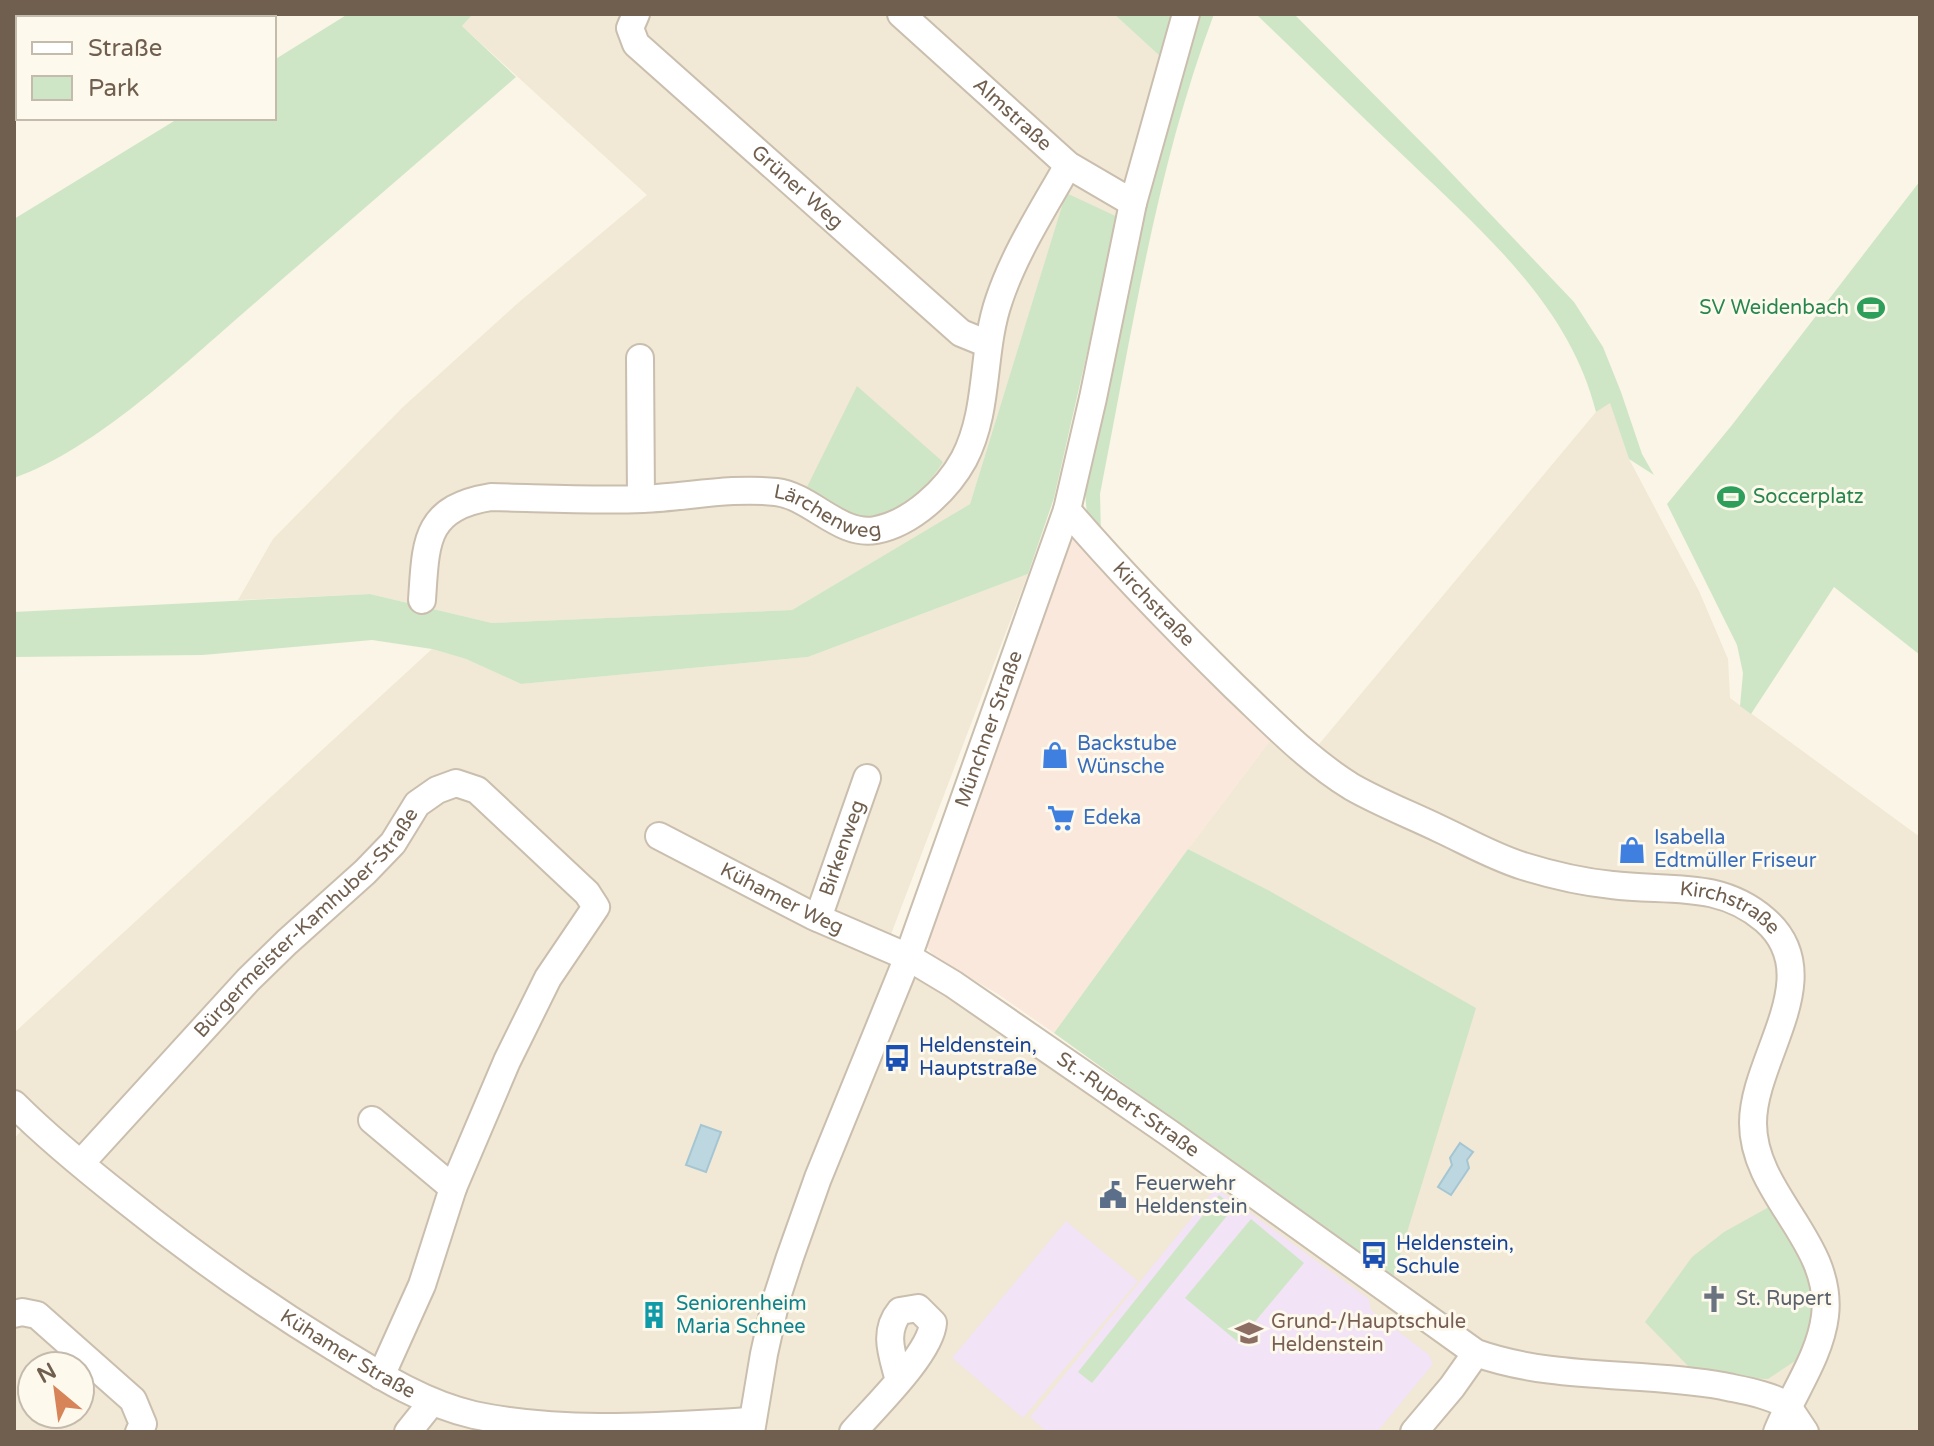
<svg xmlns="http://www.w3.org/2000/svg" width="1934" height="1446" font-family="'Varela Round',sans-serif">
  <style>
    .residential { fill: #f1e8d5; fill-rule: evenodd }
    .commercial { fill: #f9e8db }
    .education { fill: #f2e3f6 }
    .green { fill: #cfe6c6 }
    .water { fill: #bdd7e1; stroke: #a4c5d2; stroke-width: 2 }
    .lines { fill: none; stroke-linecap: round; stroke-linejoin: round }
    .minor-casing { stroke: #cabeae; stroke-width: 30 }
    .minor { stroke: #fff; stroke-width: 26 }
    .labels { text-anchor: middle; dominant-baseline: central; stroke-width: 6; stroke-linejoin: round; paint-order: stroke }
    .street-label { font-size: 20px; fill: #705f4e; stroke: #fdf9ec }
    .leisure-label { font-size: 20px; fill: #27864d; stroke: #fdf9ec; text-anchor: end }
    .shop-label { font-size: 20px; fill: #366cbe; stroke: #fdf9ec; text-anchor: start }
    .transit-label { font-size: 20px; fill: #164399; stroke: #fdf9ec; text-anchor: start }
    .service-label { font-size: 20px; fill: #4e5e75; stroke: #fdf9ec; text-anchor: start }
    .worship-label { font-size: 20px; fill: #5b616d; stroke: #fdf9ec; text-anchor: start }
    .culture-label { font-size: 20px; fill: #0d838f; stroke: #fdf9ec; text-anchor: start }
    .education-label { font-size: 20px; fill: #785e54; stroke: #fdf9ec; text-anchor: start }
  </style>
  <rect width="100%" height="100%" fill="#faf5e6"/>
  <path class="residential" d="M473 14H1114L1162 58 1118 217 1066 194 970 504 792 610 492 623 370 594 238 600 273 539 403 407 518 303 647 195 462 26Z
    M1610 402 1629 459 1699 591 1728 659 1730 698 1920 837V1432H14V1139L37 1112 14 1088V1033L432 649 466 659 521 684 808 657 1028 574 885 950 1385 1303 1268 890 1188 849 1276 733 1305 761 1596 412ZM32 1366H80V1414H32Z"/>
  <path class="commercial" d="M1074 536 1276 733 1188 849 1054 1033 998 994 934 957 927 947 928 930 1029 656 1069 540Z"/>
  <path class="education" d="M1216 1188 1369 1299 1371 1310 1429 1355 1433 1364 1377 1432H1193L1190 1429 1187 1432H1047L1030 1417Z
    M1066 1221 1138 1281 1023 1418 952 1358Z"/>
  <path class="green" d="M348 14H473L462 26 516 77C427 154 338 231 249 308 183 365 96 449 14 478V219L179 118H274V60Z
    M1114 14H1175L1162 58Z
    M1198 14H1214C1156 168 1132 333 1100 494L1101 536 1087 514 1085 493 1134 250Z
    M1256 14H1294L1437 158 1574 302 1603 347 1621 392 1642 454 1654 475 1629 459 1610 403 1596 412C1570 307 1485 234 1410 162 1358 113 1307 63 1256 14Z
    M1920 181V655L1834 587 1751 714 1740 706 1743 673 1737 645 1667 504 1732 425Z
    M1066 193 1118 217 1054 498 1028 574 808 657 521 684 466 659 432 649 372 640 203 655 14 657V612L370 594 492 623 792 610 970 504Z
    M857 386 943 462C927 487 894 527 860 520 844 518 820 496 807 487Z
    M1188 849 1268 890 1476 1008 1393 1278 1054 1033Z
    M1219 1195 1234 1207 1092 1383 1078 1372Z
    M1769 1207 1798 1254 1815 1289 1810 1335 1798 1359 1768 1379 1730 1378 1690 1368 1645 1322 1692 1257 1724 1232Z
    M1251 1219 1304 1263 1238 1342 1185 1298Z"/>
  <path class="water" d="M701 1125 721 1132 706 1172 686 1165Z
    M1460 1143 1473 1152 1467 1160 1469 1168 1451 1195 1438 1187 1452 1165 1450 1158Z"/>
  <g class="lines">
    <g class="minor-casing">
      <g id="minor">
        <path id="s1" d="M636 14 630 28 636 44 961 333 988 344"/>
        <path id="s2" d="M901 14 1068 165 1133 203"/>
        <path d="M640 358 641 499"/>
        <path id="s3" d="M1067 510C1120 572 1177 630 1235 687 1272 722 1308 760 1352 787 1380 803 1411 815 1440 829 1468 842 1494 857 1523 866 1552 875 1582 882 1612 885 1667 892 1719 880 1765 920 1829 976 1753 1057 1753 1123 1753 1195 1834 1242 1825 1316 1820 1357 1792 1394 1777 1432"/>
        <path id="s4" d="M422 600C426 542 424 508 491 497 541 498 592 501 643 499 687 497 732 487 776 492 811 496 840 537 876 530 912 523 947 490 964 459 990 409 981 352 999 300 1015 252 1044 208 1068 165"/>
        <path id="s5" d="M659 836 813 916 908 957 953 984 1169 1133 1476 1353C1555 1381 1642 1371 1723 1386 1746 1391 1767 1394 1787 1405"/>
        <path id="s6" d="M818 918 867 778"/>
        <path id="s7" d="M14 1104C48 1138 86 1169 124 1199 190 1252 260 1302 332 1346 376 1373 422 1403 474 1415 564 1434 661 1426 752 1421"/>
        <path d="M372 1120 453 1188"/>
        <path id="s8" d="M81 1163 248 980 287 942 365 872 393 843 417 804 437 790 456 783 477 790 587 893 596 907 548 978 507 1061 453 1188 422 1285 381 1376"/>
        <path d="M14 1314 22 1312 37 1315 133 1400 143 1424 139 1432"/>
        <path d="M1787 1405 1805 1432"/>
        <path d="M408 1432 432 1402"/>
        <path id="s9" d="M751 1432 764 1354 776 1300 790 1257 818 1178 908 957 1067 510 1093 398 1133 203 1186 14"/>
        <path d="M853 1432C874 1408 931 1353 933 1323L918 1308 900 1311C882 1333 893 1356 899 1381"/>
        <path d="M1414 1432 1452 1387 1476 1353"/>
      </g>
    </g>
    <use href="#minor" class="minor"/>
  </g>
  <defs>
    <g id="stadium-bare" transform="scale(2.16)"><path d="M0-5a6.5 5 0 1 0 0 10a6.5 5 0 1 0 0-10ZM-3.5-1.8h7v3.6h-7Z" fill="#2e9e5b" stroke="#fdf9ec" stroke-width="2.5" paint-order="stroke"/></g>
    <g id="shop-bare" transform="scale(2.16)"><path d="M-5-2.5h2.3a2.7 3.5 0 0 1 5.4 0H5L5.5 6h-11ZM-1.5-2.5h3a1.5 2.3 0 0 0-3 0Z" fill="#3f7fe0" stroke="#fdf9ec" stroke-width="2.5" paint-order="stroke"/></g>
    <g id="supermarket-bare" transform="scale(2.16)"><path d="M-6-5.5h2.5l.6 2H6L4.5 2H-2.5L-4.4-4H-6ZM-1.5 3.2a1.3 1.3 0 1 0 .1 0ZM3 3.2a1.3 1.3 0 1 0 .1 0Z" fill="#3f7fe0" stroke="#fdf9ec" stroke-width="2.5" paint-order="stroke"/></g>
    <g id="bus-bare" transform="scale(2.16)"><path d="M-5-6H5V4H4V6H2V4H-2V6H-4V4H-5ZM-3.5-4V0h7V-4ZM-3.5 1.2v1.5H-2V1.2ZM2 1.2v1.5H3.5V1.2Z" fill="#1a4fb4" stroke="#fdf9ec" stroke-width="2.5" paint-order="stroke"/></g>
    <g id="civic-bare" transform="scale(2.16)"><path d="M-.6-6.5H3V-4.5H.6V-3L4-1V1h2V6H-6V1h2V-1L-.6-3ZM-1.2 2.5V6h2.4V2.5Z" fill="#5c6f8a" stroke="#fdf9ec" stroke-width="2.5" paint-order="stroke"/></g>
    <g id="church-bare" transform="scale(2.16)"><path d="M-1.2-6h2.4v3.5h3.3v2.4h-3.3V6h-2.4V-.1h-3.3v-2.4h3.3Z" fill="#6b7280" stroke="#fdf9ec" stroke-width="2.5" paint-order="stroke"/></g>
    <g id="building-bare" transform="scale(2.16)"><path d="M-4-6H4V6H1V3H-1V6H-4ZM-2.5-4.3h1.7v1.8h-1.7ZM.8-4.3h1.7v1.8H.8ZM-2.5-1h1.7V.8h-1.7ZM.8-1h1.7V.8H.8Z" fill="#0f9aa8" stroke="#fdf9ec" stroke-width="2.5" paint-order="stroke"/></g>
    <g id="school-bare" transform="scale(2.16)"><path d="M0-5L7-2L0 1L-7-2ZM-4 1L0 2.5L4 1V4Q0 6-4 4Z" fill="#8d6e63" stroke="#fdf9ec" stroke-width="2.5" paint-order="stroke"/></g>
  </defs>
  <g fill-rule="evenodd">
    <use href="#stadium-bare" x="1871" y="308"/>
    <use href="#stadium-bare" x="1731" y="497"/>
    <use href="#shop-bare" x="1055" y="755"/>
    <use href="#supermarket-bare" x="1061" y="818"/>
    <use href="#shop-bare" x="1632" y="850"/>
    <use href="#bus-bare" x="897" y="1058"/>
    <use href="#civic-bare" x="1113" y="1195"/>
    <use href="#bus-bare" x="1374" y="1255"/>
    <use href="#church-bare" x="1714" y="1299"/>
    <use href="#building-bare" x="654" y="1315"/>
    <use href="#school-bare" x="1249" y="1333"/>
  </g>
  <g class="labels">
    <g class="street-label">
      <text stroke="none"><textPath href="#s2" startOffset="150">Almstraße</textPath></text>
      <text stroke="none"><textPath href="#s1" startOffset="248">Grüner Weg</textPath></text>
      <text stroke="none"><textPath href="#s4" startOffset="482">Lärchenweg</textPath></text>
      <text stroke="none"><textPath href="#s3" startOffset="128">Kirchstraße</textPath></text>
      <text stroke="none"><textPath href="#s9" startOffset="744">Münchner Straße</textPath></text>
      <text stroke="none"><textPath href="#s6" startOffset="74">Birkenweg</textPath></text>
      <text stroke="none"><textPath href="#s5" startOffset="138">Kühamer Weg</textPath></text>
      <text stroke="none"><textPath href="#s3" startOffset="800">Kirchstraße</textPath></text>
      <text stroke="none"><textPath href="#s8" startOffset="330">Bürgermeister-Kamhuber-Straße</textPath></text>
      <text stroke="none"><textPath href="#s5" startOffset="542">St.-Rupert-Straße</textPath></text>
      <text stroke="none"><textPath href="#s7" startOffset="418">Kühamer Straße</textPath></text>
    </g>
    <g class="leisure-label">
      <text x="1849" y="308">SV Weidenbach</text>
      <text x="1753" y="497" text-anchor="start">Soccerplatz</text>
    </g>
    <g class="shop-label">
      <text x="1077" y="744">Backstube<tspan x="1077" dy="23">Wünsche</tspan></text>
      <text x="1083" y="818">Edeka</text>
      <text x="1654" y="838">Isabella<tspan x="1654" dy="23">Edtmüller Friseur</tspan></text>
    </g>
    <g class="transit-label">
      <text x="919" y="1046">Heldenstein,<tspan x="919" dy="23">Hauptstraße</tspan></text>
      <text x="1396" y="1244">Heldenstein,<tspan x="1396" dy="23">Schule</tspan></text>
    </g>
    <g class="service-label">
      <text x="1135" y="1184">Feuerwehr<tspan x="1135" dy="23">Heldenstein</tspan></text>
    </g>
    <g class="worship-label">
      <text x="1736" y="1299">St. Rupert</text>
    </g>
    <g class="culture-label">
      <text x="676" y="1304">Seniorenheim<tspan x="676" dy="23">Maria Schnee</tspan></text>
    </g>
    <g class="education-label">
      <text x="1271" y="1322">Grund-/Hauptschule<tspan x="1271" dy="23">Heldenstein</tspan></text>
    </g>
  </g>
  <rect width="1934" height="1446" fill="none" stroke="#705f4e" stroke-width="32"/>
  <rect x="16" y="16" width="260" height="104" fill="#fdf9ec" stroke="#c5bbad" stroke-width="2"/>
  <rect x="32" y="42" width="40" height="12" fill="#ffffff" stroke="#c5bbad" stroke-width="2"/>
  <text x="88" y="56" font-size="24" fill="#705f4e">Straße</text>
  <rect x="32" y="76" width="40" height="24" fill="#cfe6c6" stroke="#c5bbad" stroke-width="2"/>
  <text x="88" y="96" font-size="24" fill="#705f4e">Park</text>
  <g transform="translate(56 1390) rotate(331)"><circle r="38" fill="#fdf9ec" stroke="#c5bbad" stroke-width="2"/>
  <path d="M0-6L14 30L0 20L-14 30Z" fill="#d78558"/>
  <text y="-12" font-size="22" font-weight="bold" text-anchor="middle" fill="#705f4e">N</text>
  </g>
</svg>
